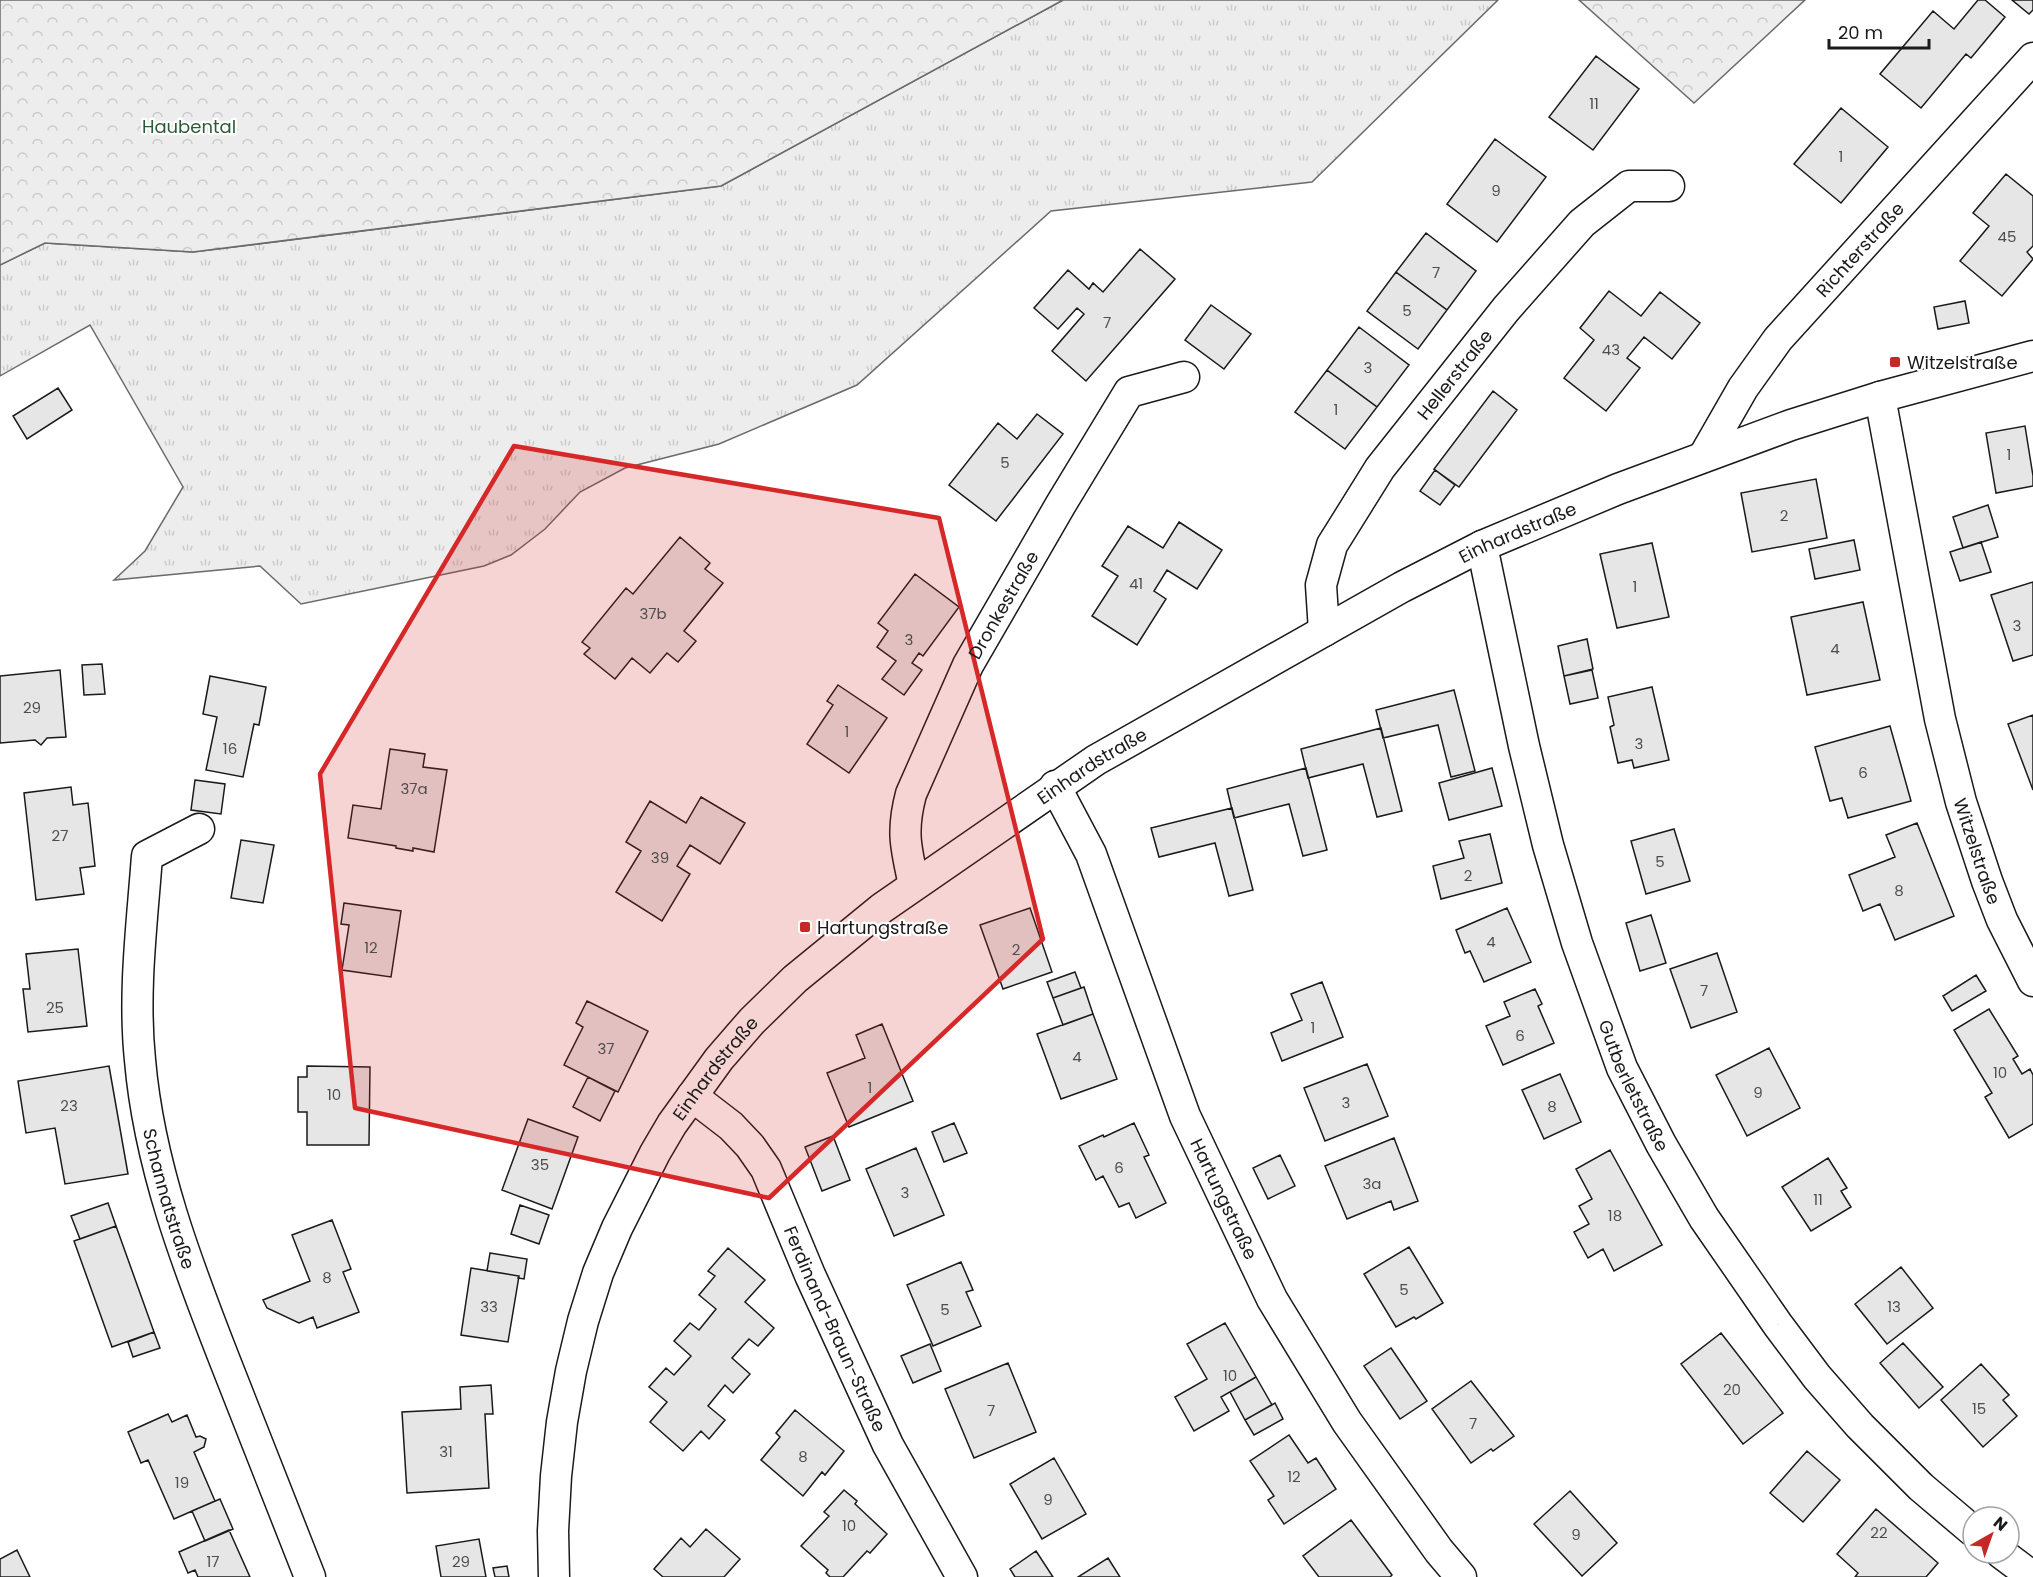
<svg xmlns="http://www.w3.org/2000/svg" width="2033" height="1577" font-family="Poppins,sans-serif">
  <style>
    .grass { fill: url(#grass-tufts); stroke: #6a6a6a; stroke-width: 1.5 }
    .forest { fill: url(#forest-crowns); stroke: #6a6a6a; stroke-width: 1.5 }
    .building { fill: #e6e6e6; stroke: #1a1a1a; stroke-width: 1.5 }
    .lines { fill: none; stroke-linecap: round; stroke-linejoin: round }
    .street-casing { stroke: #1a1a1a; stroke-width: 33 }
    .street { stroke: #fff; stroke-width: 30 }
    .marked { fill: #d62828; fill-opacity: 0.2; stroke: #d62828; stroke-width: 4.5; stroke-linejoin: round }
    .poi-dot { fill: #c62828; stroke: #fff; stroke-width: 2 }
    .labels { text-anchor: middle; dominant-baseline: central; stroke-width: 4.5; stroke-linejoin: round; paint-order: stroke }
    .number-label { font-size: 15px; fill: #4d4d4d }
    .park-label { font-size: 18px; fill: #2b5a34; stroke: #fff }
    .street-label { font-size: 18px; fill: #1a1a1a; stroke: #fff }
    .poi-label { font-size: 18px; fill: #1a1a1a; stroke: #fff; text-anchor: start }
  </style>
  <defs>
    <pattern id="grass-tufts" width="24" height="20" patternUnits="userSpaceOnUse" patternTransform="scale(1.5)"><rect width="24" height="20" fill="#ededed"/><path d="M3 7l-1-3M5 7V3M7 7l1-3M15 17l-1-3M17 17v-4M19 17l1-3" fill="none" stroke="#cbcbcb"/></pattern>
    <pattern id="forest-crowns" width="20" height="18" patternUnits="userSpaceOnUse" patternTransform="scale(1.5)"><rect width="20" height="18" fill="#ededed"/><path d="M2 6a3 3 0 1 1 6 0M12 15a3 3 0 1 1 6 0" fill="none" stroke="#cbcbcb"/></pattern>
  </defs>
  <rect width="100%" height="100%" fill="#fff"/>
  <path class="grass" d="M1063 0H1498L1312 182 1051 211 857 385 719 444 625 468 580 492 545 529 511 555 484 566 301 604 260 566 114 580 145 551 183 487 90 325 0 376V265L45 243 193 252 721 186Z"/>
  <path class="forest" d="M0 0H1063L721 186 193 252 45 243 0 265Z
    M1579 0H1805L1694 103Z"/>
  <path class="building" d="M1978 0H1985L2005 17 1971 58 1966 54 1921 108 1880 74 1933 11 1954 29Z
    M2012 0H2033V10L2029 14Z
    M1596 56 1639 89 1593 150 1549 117Z
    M1841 108 1888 147 1841 203 1794 164Z
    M1495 139 1546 177 1497 242 1447 204Z
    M2006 174 2033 196V246L2027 252 2033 259 2002 296 1960 261 1989 226 1973 213Z
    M1426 233 1476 271 1447 310 1396 272Z
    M1140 249 1175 279 1086 381 1052 351 1084 314 1077 308 1058 329 1034 308 1068 270 1089 289 1093 283 1103 292Z
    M1396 272 1447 310 1418 349 1367 311Z
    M1609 291 1641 316 1660 292 1700 323 1672 359 1644 337 1627 358 1640 368 1606 411 1564 378 1594 340 1580 328Z
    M1965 301 1969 323 1938 329 1934 307Z
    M1211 305 1251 334 1224 369 1185 340Z
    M1359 327 1409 365 1377 407 1327 370Z
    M1327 370 1377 407 1345 449 1295 412Z
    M58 388 72 410 27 439 13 416Z
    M1493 391 1517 410 1459 487 1434 469Z
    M1037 414 1063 434 996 521 949 485 998 423 1017 439Z
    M2025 426 2033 476V486L1996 493 1986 433Z
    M1435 470 1455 485 1440 505 1420 491Z
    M1816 479 1827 538 1752 552 1741 493Z
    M1988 505 1998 537 1963 548 1953 517Z
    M1179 522 1222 550 1197 589 1167 570 1154 591 1166 599 1137 645 1092 616 1118 576 1102 566 1128 526 1163 548Z
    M680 537 710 563 705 569 723 583 684 631 696 641 678 662 667 653 650 673 632 658 615 679 584 654 590 648 582 642 626 588 633 594Z
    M1854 540 1860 570 1815 579 1809 549Z
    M1981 542 1991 572 1960 581 1950 552Z
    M1652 543 1669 617 1617 628 1600 554Z
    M915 574 959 607 923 656 919 653 912 663 922 670 904 695 882 679 896 661 877 647 888 631 878 623Z
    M2033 582V655L2013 661 1991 595Z
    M1863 602 1880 680 1807 695 1791 617Z
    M1587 639 1593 669 1564 676 1558 646Z
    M102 664 105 694 84 695 82 665Z
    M60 670 66 737 47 738 41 745 35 740 0 743V676Z
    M1592 670 1598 698 1570 704 1564 676Z
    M210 676 266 687 259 725 254 724 243 777 206 770 217 717 203 714Z
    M838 685 887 718 849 773 807 744 833 705 827 701Z
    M1652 687 1669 760 1634 768 1632 760 1618 763 1610 727 1614 725 1608 697Z
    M1454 690 1475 771 1451 777 1438 725 1383 738 1376 710Z
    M2033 715V790L2008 724Z
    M1890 726 1911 801 1848 818 1842 798 1830 801 1815 747Z
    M1381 728 1402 811 1377 817 1363 764 1308 778 1301 749Z
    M390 749 425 754 423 767 447 770 434 852 413 848V851L396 848V846L348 838 353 805 381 809Z
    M1306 768 1327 850 1303 856 1289 804 1234 818 1227 789Z
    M1492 768 1502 806 1449 820 1439 783Z
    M195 780 225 784 221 814 191 810Z
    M71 787 73 805 88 803 95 866 80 868 84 894 36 900 24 793Z
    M701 797 745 823 720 864 690 845 677 866 690 874 662 921 616 892 641 851 626 842 650 801 686 823Z
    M1232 808 1253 890 1229 896 1215 843 1159 857 1151 828Z
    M1917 823 1954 916 1895 940 1880 904 1863 911 1849 875 1895 857 1886 835Z
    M1674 829 1690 881 1646 894 1631 841Z
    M1490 834 1502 883 1441 899 1433 866 1464 858 1459 841Z
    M241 840 274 845 263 903 231 898Z
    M344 903 401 911 391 977 342 970 349 925 341 924Z
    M1030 908 1052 972 1003 989 980 925Z
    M1507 908 1531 962 1484 982 1470 951 1465 953 1456 930Z
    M1651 915 1666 963 1640 971 1626 923Z
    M78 949 87 1026 28 1032 23 989H30L26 954Z
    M1717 953 1737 1012 1691 1028 1670 969Z
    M1075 972 1081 988 1053 998 1047 982Z
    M1976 975 1986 991 1952 1011 1943 996Z
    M1322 982 1343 1037 1282 1061 1271 1033 1302 1020 1291 994Z
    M1084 987 1093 1014 1063 1025 1053 998Z
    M1535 989 1542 1004 1538 1006 1554 1043 1503 1065 1486 1026 1510 1016 1504 1002Z
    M587 1001 648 1031 618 1092 564 1065 583 1027 576 1023Z
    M1989 1009 2018 1056 2013 1059 2022 1074 2030 1069 2033 1075V1124L2009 1138 1985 1097 1992 1093 1954 1030Z
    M1093 1014 1117 1079 1061 1099 1037 1034Z
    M882 1024 913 1101 849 1127 827 1073 865 1058 856 1035Z
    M1769 1048 1800 1108 1747 1136 1716 1075Z
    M1367 1064 1388 1116 1325 1141 1304 1088Z
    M109 1066 128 1174 65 1184 55 1128 26 1133 18 1081Z
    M307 1066 370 1067 369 1145H307V1112H298V1077H307Z
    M1560 1074 1581 1122 1544 1139 1522 1090Z
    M588 1077 615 1091 600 1121 573 1107Z
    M528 1119 578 1137 552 1209 502 1190Z
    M954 1123 967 1153 944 1162 932 1132Z
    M1134 1123 1149 1155 1144 1157 1166 1203 1136 1218 1129 1203 1119 1207 1103 1176 1096 1180 1079 1146 1103 1135 1104 1137Z
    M833 1136 850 1180 822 1191 805 1147Z
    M1394 1138 1418 1201 1394 1210 1391 1201 1347 1219 1325 1166Z
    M916 1148 944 1215 894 1236 866 1169Z
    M1610 1150 1662 1245 1614 1271 1603 1249 1588 1258 1574 1232 1589 1224 1579 1206 1592 1199 1576 1169Z
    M1280 1155 1295 1186 1268 1199 1253 1168Z
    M1828 1158 1847 1188 1841 1191 1851 1207 1811 1231 1782 1187Z
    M108 1203 116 1226 80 1239 71 1216Z
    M520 1205 549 1215 539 1244 511 1234Z
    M332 1220 351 1269 343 1272 359 1312 317 1328 313 1317 299 1323 267 1308 263 1300 310 1281 292 1235Z
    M116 1226 154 1332 112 1347 74 1241Z
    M1409 1247 1443 1303 1416 1319 1414 1317 1396 1327 1364 1274Z
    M728 1248 765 1280 745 1302 774 1328 758 1346 749 1339 732 1358 750 1374 733 1393 725 1385 708 1406 725 1420 709 1439 701 1431 683 1451 650 1422 667 1402 649 1387 666 1368 674 1375 691 1356 674 1341 690 1323 699 1330 716 1309 699 1295 715 1276 708 1271Z
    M490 1253 527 1259 524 1279 518 1278 519 1276 487 1271Z
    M961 1262 973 1290 966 1292 981 1326 933 1346 907 1285Z
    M1901 1267 1933 1308 1887 1344 1855 1304Z
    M471 1268 519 1276 508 1342 461 1335Z
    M1225 1323 1256 1377 1221 1397 1229 1411 1194 1431 1175 1397 1207 1379 1187 1344Z
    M154 1332 160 1348 133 1357 128 1342Z
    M1721 1333 1783 1413 1743 1444 1681 1364Z
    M1903 1343 1943 1387 1919 1408 1880 1363Z
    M930 1344 941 1371 913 1383 901 1356Z
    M1391 1348 1427 1401 1400 1419 1364 1366Z
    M1008 1363 1036 1432 974 1458 945 1389Z
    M1981 1364 2009 1395 2003 1400 2017 1416 1983 1447 1941 1400Z
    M1256 1377 1272 1405 1245 1420 1230 1392Z
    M1471 1381 1514 1436 1493 1451 1491 1449 1471 1463 1432 1409Z
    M491 1385 493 1414H485L489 1488 407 1493 402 1412 461 1409 460 1387Z
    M1275 1403 1283 1419 1254 1435 1245 1420Z
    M795 1410 844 1451 825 1475 822 1472 803 1496 761 1460 780 1437 776 1433Z
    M168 1414 172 1422 187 1415 196 1437 200 1436 206 1439 204 1447 194 1452 215 1501 174 1519 148 1460 141 1463 128 1432Z
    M1289 1435 1308 1463 1316 1458 1336 1489 1284 1524 1268 1500 1274 1496 1250 1461Z
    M1807 1451 1840 1480 1803 1522 1770 1493Z
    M1054 1458 1086 1514 1042 1539 1010 1484Z
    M844 1490 857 1501 855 1504 887 1534 870 1553 867 1551 843 1577H830L826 1573 828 1570 801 1546 829 1516 824 1512Z
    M1570 1491 1617 1543 1582 1576 1534 1524Z
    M220 1499 233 1529 205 1541 192 1511Z
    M1876 1509 1938 1563 1926 1577H1855L1858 1573 1837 1554Z
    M1351 1520 1392 1575 1390 1577H1319L1303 1556Z
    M706 1529 740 1559 724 1577H663L654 1569 681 1538 690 1547Z
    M229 1530 250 1577H198L195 1570 188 1573 179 1552Z
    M479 1539 486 1577H441L436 1546Z
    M17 1550 30 1577H0V1559Z
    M1036 1551 1053 1577H1015L1010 1569Z
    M1108 1558 1120 1577H1078Z
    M507 1566 509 1577H495L493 1568Z"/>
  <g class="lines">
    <g class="street-casing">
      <g id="street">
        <path id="s1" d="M1880 397 1940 719 1961 802 1987 881 2002 920 2033 981"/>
        <path id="s2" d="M1704 456 1743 388 1778 339 2033 58"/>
        <path id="s3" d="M1482 546 1524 746 1548 845 1577 943 1622 1068 1661 1144 1704 1218 1778 1325 1817 1377 1860 1426 1921 1487 1973 1531"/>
        <path id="s4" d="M1324 631 1321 585 1332 545 1380 468 1506 309 1582 223 1629 186H1669"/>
        <path id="s5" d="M1055 786 1091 854 1185 1116 1272 1299 1347 1422 1439 1551 1461 1577"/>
        <path id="s6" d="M199 829 147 856C142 924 133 992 140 1060 149 1165 187 1264 225 1361 253 1433 282 1505 310 1577"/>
        <path id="s7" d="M914 885C906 848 901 832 911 794L968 665 1061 504 1129 392 1184 377"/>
        <path id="s8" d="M692 1096 731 1126 750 1146 766 1169 810 1275 888 1445 962 1577"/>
        <path d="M2001 1553 2033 1577"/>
        <path id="s9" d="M554 1577 553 1531 556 1476 562 1422 571 1371 583 1321 598 1273 617 1228 655 1153 672 1124 719 1059 752 1021 795 979 882 908 1096 760 1402 587 1482 546 1618 489 1791 425 1880 397 2033 356"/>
      </g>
    </g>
    <use href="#street" class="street"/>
  </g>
  <path class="marked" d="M514 446 939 518 1043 939 769 1198 355 1108 320 774Z"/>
  <g class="poi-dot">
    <rect x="1889" y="356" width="12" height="12" rx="3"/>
    <rect x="799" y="921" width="12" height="12" rx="3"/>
  </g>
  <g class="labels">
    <g class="number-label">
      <text x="1594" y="103">11</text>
      <text x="1841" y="156">1</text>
      <text x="1496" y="190">9</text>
      <text x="2007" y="236">45</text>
      <text x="1436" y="272">7</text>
      <text x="1407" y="310">5</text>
      <text x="1107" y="322">7</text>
      <text x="1611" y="349">43</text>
      <text x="1368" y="367">3</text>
      <text x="1336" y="409">1</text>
      <text x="2009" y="454">1</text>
      <text x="1005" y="462">5</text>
      <text x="1784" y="515">2</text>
      <text x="1136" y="583">41</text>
      <text x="1635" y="586">1</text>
      <text x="653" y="613">37b</text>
      <text x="2017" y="625">3</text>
      <text x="909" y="639">3</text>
      <text x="1835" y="648">4</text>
      <text x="32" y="707">29</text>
      <text x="847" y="731">1</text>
      <text x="1639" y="743">3</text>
      <text x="230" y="748">16</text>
      <text x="1863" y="772">6</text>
      <text x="414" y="788">37a</text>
      <text x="60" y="835">27</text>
      <text x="660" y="857">39</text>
      <text x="1660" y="861">5</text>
      <text x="1468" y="875">2</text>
      <text x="1899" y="890">8</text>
      <text x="1491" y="941">4</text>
      <text x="371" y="947">12</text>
      <text x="1016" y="949">2</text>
      <text x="1704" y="990">7</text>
      <text x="55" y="1007">25</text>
      <text x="1313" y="1027">1</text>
      <text x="1520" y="1035">6</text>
      <text x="606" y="1048">37</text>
      <text x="1077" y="1056">4</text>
      <text x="2000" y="1072">10</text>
      <text x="870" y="1087">1</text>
      <text x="1758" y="1092">9</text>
      <text x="334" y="1094">10</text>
      <text x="1346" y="1102">3</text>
      <text x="69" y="1105">23</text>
      <text x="1552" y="1106">8</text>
      <text x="540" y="1164">35</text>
      <text x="1119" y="1167">6</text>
      <text x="1372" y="1183">3a</text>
      <text x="905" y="1192">3</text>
      <text x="1818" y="1199">11</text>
      <text x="1615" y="1215">18</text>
      <text x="327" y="1277">8</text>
      <text x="1404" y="1289">5</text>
      <text x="489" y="1306">33</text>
      <text x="1894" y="1306">13</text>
      <text x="945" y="1309">5</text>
      <text x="1230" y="1375">10</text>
      <text x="1732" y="1389">20</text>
      <text x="1979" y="1408">15</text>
      <text x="991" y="1410">7</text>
      <text x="1473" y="1423">7</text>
      <text x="446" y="1451">31</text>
      <text x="803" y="1456">8</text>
      <text x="1294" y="1476">12</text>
      <text x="182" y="1482">19</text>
      <text x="1048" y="1499">9</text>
      <text x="849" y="1525">10</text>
      <text x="1879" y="1532">22</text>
      <text x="1576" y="1534">9</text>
      <text x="213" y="1561">17</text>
      <text x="461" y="1561">29</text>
    </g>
    <g class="park-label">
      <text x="189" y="126">Haubental</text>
    </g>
    <g class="street-label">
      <text stroke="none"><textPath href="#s2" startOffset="260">Richterstraße</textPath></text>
      <text stroke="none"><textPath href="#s4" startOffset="298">Hellerstraße</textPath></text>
      <text stroke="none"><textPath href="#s9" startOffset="1518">Einhardstraße</textPath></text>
      <text stroke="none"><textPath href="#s7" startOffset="303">Dronkestraße</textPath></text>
      <text stroke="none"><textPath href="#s9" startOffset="1032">Einhardstraße</textPath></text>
      <text stroke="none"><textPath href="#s1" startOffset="465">Witzelstraße</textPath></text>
      <text stroke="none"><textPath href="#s9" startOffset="546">Einhardstraße</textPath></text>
      <text stroke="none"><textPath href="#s3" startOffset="562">Gutberletstraße</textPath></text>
      <text stroke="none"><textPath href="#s6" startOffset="405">Schannatstraße</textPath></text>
      <text stroke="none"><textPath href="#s5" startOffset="447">Hartungstraße</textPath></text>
      <text stroke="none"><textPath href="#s8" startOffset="279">Ferdinand-Braun-Straße</textPath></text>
    </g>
    <g class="poi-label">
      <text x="1907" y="362">Witzelstraße</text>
      <text x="817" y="927">Hartungstraße</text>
    </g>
  </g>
  <g transform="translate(1991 1535) rotate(40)"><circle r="28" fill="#ffffff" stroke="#a3a3a3" stroke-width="1.5"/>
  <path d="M0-4.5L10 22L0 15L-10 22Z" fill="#c62828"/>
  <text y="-9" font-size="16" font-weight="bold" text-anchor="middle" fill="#1a1a1a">N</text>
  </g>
  <path d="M1829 39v9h100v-9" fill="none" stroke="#1a1a1a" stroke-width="3"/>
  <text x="1838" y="39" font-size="18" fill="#1a1a1a" stroke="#ffffff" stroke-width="4.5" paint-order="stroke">20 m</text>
</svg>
